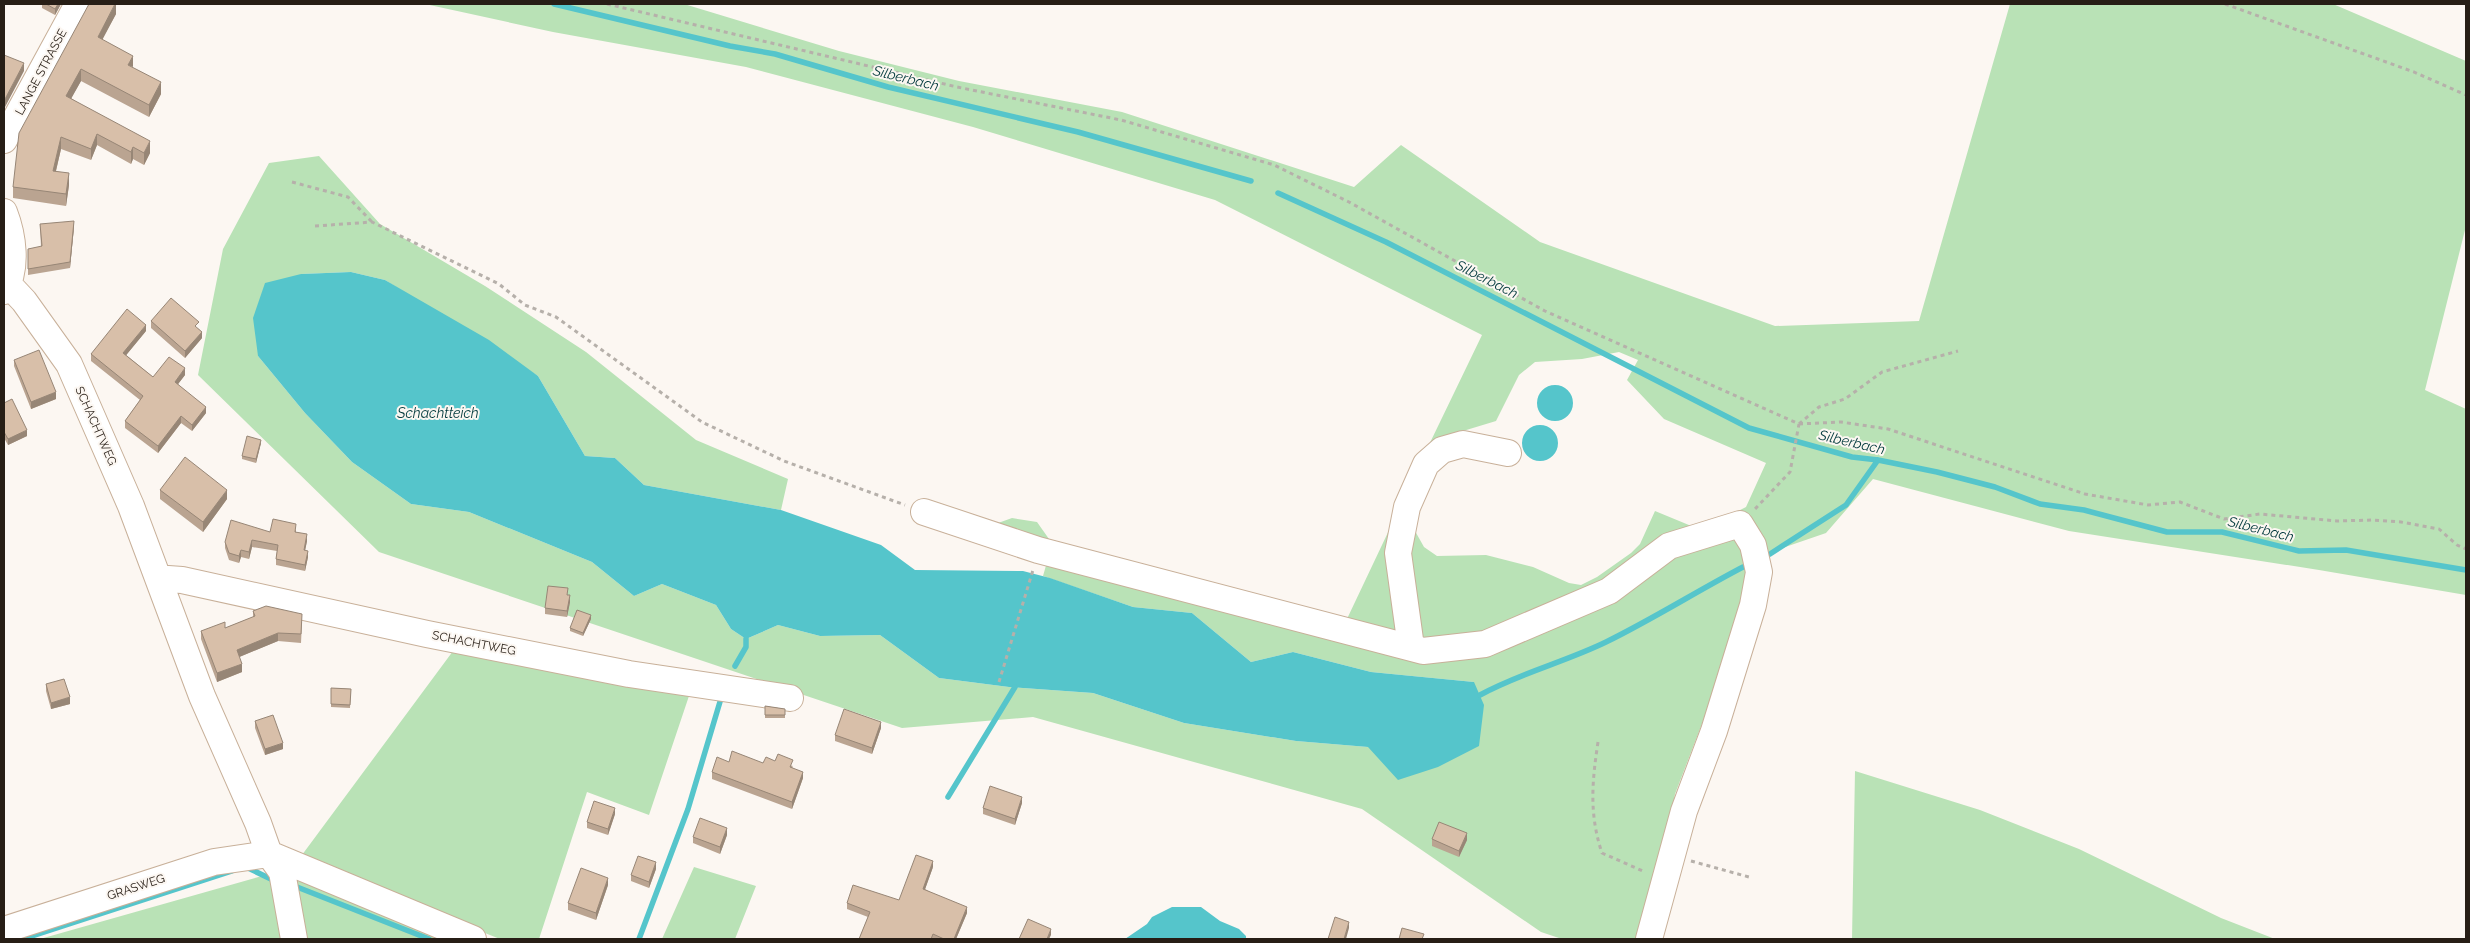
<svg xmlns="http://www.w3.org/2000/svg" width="2470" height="943" font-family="Raleway,sans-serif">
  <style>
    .green { fill: #b9e2b6 }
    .water { fill: #55c5cb }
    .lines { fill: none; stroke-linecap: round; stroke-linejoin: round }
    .stream { stroke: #55c5cb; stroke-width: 5.5 }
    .minor-casing { stroke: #c8b099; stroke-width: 28 }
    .path { stroke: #b6b0aa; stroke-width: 3; stroke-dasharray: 4 4; stroke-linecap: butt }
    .minor { stroke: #fff; stroke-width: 26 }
    .wall { fill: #baa491 }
    .shaded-wall { fill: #978676 }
    .building { fill: #d8bfa9; stroke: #978676 }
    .labels { text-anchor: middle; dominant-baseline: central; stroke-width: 4; stroke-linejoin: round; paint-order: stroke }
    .street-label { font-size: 12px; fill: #271e16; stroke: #fcf7f2 }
    .water-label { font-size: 14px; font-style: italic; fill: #043b3e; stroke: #fcf7f2 }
  </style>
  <rect width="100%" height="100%" fill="#fcf7f2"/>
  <path class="green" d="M425 4H684L839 51 959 81 1122 112 1354 187 1401 145 1540 242 1775 326 1919 321 2010 4H2333L2466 61V226L2425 390 2466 409V595L2319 570 2069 531 1873 479 1826 533 1774 551 1742 554 1749 570 1747 586 1718 682 1675 794 1657 892 1641 939H1562L1541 932 1362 809 1033 717 902 728 379 552 198 375 223 249 269 163 319 156 380 224 485 286 586 352 696 440 788 479 781 510 644 485 615 458 585 456 538 376 385 280 351 272 301 274 258 356 305 413 352 462 411 504 469 512 592 562 634 596 662 584 716 605 731 629 746 639 778 625 820 636 880 635 939 678 1009 687 1093 693 1184 723 1296 741 1368 747 1474 682 1371 672 1293 652 1251 662 1192 613 1133 607 1043 576 1047 562 987 527 1012 518 1037 522 1049 539 1346 621 1391 526 1415 531 1424 547 1437 556 1486 555 1533 567 1569 583 1581 585 1597 577 1631 553 1640 544 1655 511 1701 530 1746 507 1766 463 1664 419 1627 380 1638 360 1619 352 1582 359 1535 362 1519 375 1496 421 1463 431 1441 440 1426 451 1482 335 1215 200 973 127 746 67 553 32Z
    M456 647 691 690 649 815 587 792 539 939H500L299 859Z
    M1855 771 1980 810 2079 849 2221 918 2275 939H1852Z
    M694 867 756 886 735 939H662Z
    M269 874 282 939H40Z
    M300 879 450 939H301L292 889Z"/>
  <path class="water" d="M351 272 385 280 489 340 538 376 585 456 615 458 644 485 781 510 881 545 915 570 1023 571 1050 578 1133 607 1192 613 1251 662 1293 652 1371 672 1474 682 1484 705 1479 746 1438 767 1398 780 1368 747 1296 741 1184 723 1093 693 1009 687 939 678 880 635 820 636 778 625 746 639 731 629 716 605 662 584 634 596 592 562 469 512 411 504 352 462 305 413 258 356 253 318 265 283 301 274Z
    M1537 403a18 18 0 1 1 36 0a18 18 0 1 1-36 0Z
    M1522 443a18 18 0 1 1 36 0a18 18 0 1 1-36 0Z
    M1172 907H1201L1220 921 1239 929 1246 936V939H1125L1147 924 1152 917Z"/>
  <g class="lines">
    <path class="stream" d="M554 4 730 46 775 54 888 87 1078 132 1251 181
      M1278 193 1386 242 1749 428 1852 457 1878 460 1937 472 1995 487 2040 504 2084 510 2167 532H2222L2299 551 2346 550 2466 570
      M1770 554 1846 505 1878 460
      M735 666 746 647V639
      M1480 695C1520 673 1565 662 1606 642 1653 619 1697 591 1743 567
      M948 797 1015 687
      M246 867 273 880
      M297 887 429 939
      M23 939 232 871
      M639 939 688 809 722 695"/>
    <g class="minor-casing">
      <path id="minor" d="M4 140 78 4
        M4 212C13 235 18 269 4 291
        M8 284 24 301 69 364 131 506 202 696 258 823 269 854 282 872 294 939
        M924 512 1038 550 1423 651 1485 644 1609 591 1669 546 1740 524 1753 545 1759 572 1753 605 1714 731 1684 811 1649 939
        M160 582 168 579 182 580 427 634 629 674 790 698
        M1411 647 1398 553 1407 507 1426 464 1442 450 1463 444 1508 453
        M269 854 473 939
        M4 930 214 862 269 854"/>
    </g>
    <path class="path" d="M607 4 957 87 1121 120 1274 165 1349 202 1545 311 1799 424 1790 472 1755 509
      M2225 4 2414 72 2466 95
      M292 182 348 197 372 222
      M315 226 372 222 499 284 525 305 556 317 702 422 784 461 905 505
      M1799 424 1841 422 1888 429 2085 494 2148 505 2180 502 2224 519 2260 514 2337 521 2373 520 2401 522 2439 529 2457 545 2466 549
      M1799 424 1819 407 1845 399 1882 372 1958 351
      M999 682 1033 570
      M1598 742C1592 782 1589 814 1602 853L1645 872
      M1691 861 1749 877"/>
    <use href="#minor" class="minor"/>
  </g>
  <path class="wall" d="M42 4H61L55 15 42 8Z
    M116 4V14L102 39 161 94 149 117 81 81 71 98 150 153 144 165 133 159 131 164 97 145 91 160 61 149 56 171 69 185 66 206 13 198V187Z
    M40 224 74 227 70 268 28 275V249L41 247Z
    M151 321 199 329 202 338 185 358 151 328Z
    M146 331 126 355 153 377 185 375 178 384 206 413 192 431 181 423 158 453 125 428V421L140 400 91 361V354Z
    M14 360 56 399 31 409 14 366Z
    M4 403 27 436 8 445 4 438Z
    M261 443 256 463 242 459V456Z
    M160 490 227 499 203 532 160 499Z
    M296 530V532L307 541 305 550 308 557 305 571 276 565V559L277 551 252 547 249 559 241 557 239 563 229 560 225 548V542L270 532Z
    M568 595 570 602 567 617 545 614V608Z
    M253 611 302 622 301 643 278 641 239 657 242 672 217 682 201 639V631L225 628 253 617Z
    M591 619 583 636 570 631V628Z
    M46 684 70 704 51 709 46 691Z
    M331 688 351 689 350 708 331 707Z
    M765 706 785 709V718H765Z
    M255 721 283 749 265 755 255 728Z
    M881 728 872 754 835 741V735Z
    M775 761 793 766 792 767 803 778 792 809 712 779V772Z
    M1022 803 1015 825 983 814V808Z
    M615 814 608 835 587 828V822Z
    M727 835 720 854 693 843V837Z
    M1432 839 1467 840 1459 857 1432 846Z
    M933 867 925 889 967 913 956 939H859L868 917 847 909V903L899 900Z
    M656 869 649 888 631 881V875Z
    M608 885 596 920 568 910V903Z"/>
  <path class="shaded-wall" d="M58 4H61L55 15V9Z
    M115 4H116V14L98 48V37Z
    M133 56V67L128 65Z
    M24 63V71L4 109V101Z
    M81 69V81L66 108V96Z
    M161 82V94L149 117V105Z
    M97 134V145L91 160V149Z
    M61 137V149L53 183V171Z
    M150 141V153L144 165V153Z
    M133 147V159L131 164V152Z
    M69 173V185L66 206V194Z
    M74 221V227L70 268V262Z
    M146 325V331L123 359V353Z
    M202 332V338L185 358V351Z
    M185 368V375L175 388V382Z
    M56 392V399L31 409V402Z
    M206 407V413L192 431V425Z
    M181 416V423L158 453V446Z
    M27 430V436L8 445V439Z
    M261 440V443L256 463V459Z
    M227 490V499L203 532V522Z
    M307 534V541L304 556V550Z
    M252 540V547L249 559V552Z
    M241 550V557L239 563V556Z
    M308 551V557L305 571V565Z
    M570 595V602L567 617V611Z
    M591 615V619L583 636V633Z
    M278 633V641L237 658V650Z
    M242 664V672L217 682V673Z
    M70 697V704L51 709V703Z
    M881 722V728L872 754V748Z
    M283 743V749L265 755V749Z
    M803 772V778L792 809V802Z
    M1022 797V803L1015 825V819Z
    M615 808V814L608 835V829Z
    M727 828V835L720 854V847Z
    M1467 833V840L1459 857V851Z
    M933 861V867L923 895V889Z
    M656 862V869L649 888V882Z
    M608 878V885L596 920V913Z
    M967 907V913L956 939H954Z
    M1349 922V928L1346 939H1344Z
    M1051 929V935L1049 939H1047Z"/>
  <path class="building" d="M46 4H58L55 9Z
    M89 4H115L98 37 133 56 128 65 161 82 149 105 81 69 66 96 150 141 144 153 133 147 131 152 97 134 91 149 61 137 53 171 69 173 66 194 13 187 19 133Z
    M4 55 24 63 4 101Z
    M74 221 70 262 28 269V249L42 246 40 224Z
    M171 298 199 322 195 326 202 332 185 351 151 321Z
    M127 309 146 325 123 353 153 377 169 357 185 368 175 382 206 407 192 425 181 416 158 446 125 421 143 396 91 354Z
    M39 350 56 392 31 402 14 360Z
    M12 399 27 430 8 439 4 432V403Z
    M247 436 261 440 256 459 242 456Z
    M185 457 227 490 203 522 160 490Z
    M273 519 296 524 295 532 307 534 304 550 308 551 305 565 276 559 278 545 252 540 249 552 241 550 239 556 229 553 225 542 231 520 270 532Z
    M548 586 568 588 567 595H570L567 611 545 608Z
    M266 606 302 614 301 634 278 633 237 650 242 664 217 673 201 631 225 622V628L255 616 253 611Z
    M577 610 591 615 583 633 570 628Z
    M64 679 70 697 51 703 46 684Z
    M331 688 351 689 350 705 331 704Z
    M765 706 785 709V715H765Z
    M844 709 881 722 872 748 835 735Z
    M273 715 283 743 265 749 255 721Z
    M732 751 763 763 766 757 775 761 778 754 793 760 790 767 803 772 792 802 712 772 717 757 729 762Z
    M990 786 1022 797 1015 819 983 808Z
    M594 801 615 808 608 829 587 822Z
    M700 818 727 828 720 847 693 837Z
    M1439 822 1467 833 1459 851 1432 839Z
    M916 855 933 861 923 889 967 907 954 939H944L933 934 931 939H859L870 912 847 903 853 885 899 900Z
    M638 856 656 862 649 882 631 875Z
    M581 868 608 878 596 913 568 903Z
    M1335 917 1349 922 1344 939H1328Z
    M1028 919 1051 929 1047 939H1019Z
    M1402 928 1424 934 1422 939H1399Z"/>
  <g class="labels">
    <g class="street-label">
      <text transform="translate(41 72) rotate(-62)">LANGE STRASSE</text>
      <text transform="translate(96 426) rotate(66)">SCHACHTWEG</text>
      <text transform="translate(474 643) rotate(11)">SCHACHTWEG</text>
      <text transform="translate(136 887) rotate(-18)">GRASWEG</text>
    </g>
    <g class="water-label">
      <text transform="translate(906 78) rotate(14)">Silberbach</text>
      <text transform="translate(1487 279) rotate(27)">Silberbach</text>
      <text x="438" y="413">Schachtteich</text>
      <text transform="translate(1852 442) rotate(13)">Silberbach</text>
      <text transform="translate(2261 529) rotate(14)">Silberbach</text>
    </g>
  </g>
  <rect width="2470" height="943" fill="none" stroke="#271e16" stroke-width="10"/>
</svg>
